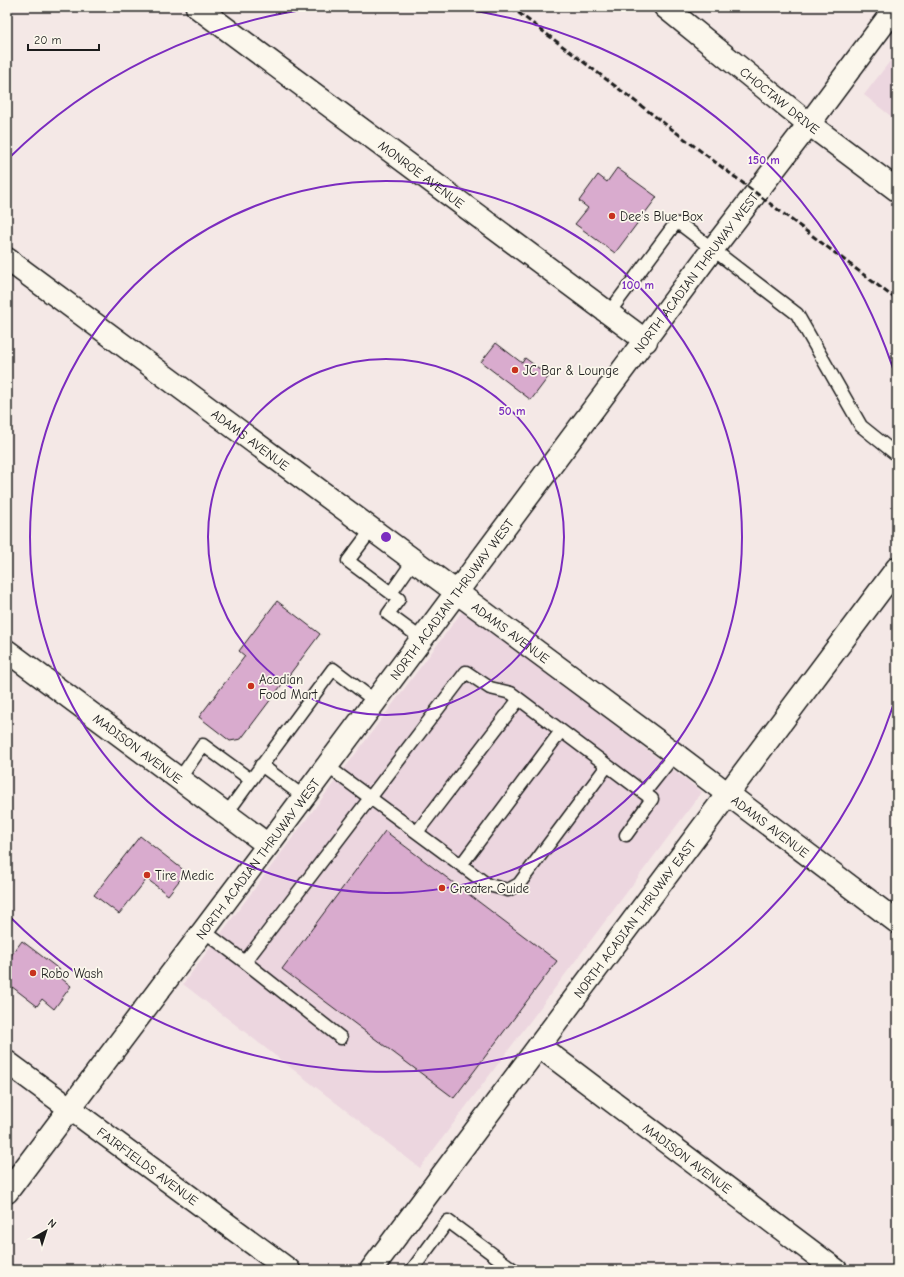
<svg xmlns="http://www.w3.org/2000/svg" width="904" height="1277" font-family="'Comic Neue',sans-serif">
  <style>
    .built { fill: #ecd6df }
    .building { fill: #d9abce; stroke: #1c1c1c }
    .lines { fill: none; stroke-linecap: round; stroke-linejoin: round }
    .service-casing { stroke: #1c1c1c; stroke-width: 15 }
    .minor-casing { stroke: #1c1c1c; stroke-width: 25 }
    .tertiary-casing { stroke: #1c1c1c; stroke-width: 25 }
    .secondary-casing { stroke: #1c1c1c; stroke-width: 25 }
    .service { stroke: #fbf7ec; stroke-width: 12 }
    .minor { stroke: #fbf7ec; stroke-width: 22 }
    .tertiary { stroke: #fbf7ec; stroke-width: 22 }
    .secondary { stroke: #fbf7ec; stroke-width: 22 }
    .rail { stroke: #1c1c1c; stroke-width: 3; stroke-dasharray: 6 3; stroke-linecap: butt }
    .ring { fill: none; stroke: #7b2cbf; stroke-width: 2 }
    .poi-dot { fill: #c8321e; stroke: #fbf7ec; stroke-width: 1.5 }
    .labels { text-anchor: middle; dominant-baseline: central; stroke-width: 3.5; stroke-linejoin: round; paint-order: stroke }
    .street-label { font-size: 13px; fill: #1c1c1c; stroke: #fbf7ec }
    .poi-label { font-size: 13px; fill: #1c1c1c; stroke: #fbf7ec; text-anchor: start }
    .centre { fill: #7b2cbf; stroke: #fbf7ec; stroke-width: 2 }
    .ring-label { font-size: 12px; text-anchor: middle; font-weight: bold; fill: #7b2cbf; stroke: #fbf7ec; stroke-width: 3.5; stroke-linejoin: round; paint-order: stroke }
  </style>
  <rect width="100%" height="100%" fill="#f4e8e6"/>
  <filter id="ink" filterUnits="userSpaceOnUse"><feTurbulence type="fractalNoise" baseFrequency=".025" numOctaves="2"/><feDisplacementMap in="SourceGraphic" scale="8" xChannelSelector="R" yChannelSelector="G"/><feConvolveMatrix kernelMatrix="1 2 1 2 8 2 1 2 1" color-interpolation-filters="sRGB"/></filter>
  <g filter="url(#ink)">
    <path class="built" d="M897 52V121L864 95Z
      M464 609 702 792 420 1168 183 984Z"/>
    <path class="building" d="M617 168 657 197 615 253 575 224 588 208 579 201 598 175 607 182Z
      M496 343 522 363 525 358 549 376 531 400 481 362Z
      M277 601 320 634 241 739 230 741 199 717 245 656 239 651Z
      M385 831 557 961 454 1098 282 969Z
      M140 836 186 872 168 895 147 879 119 914 94 895Z
      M22 941 60 970 57 975 71 986 54 1009 42 999 37 1006 7 983V961Z"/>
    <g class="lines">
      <g class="service-casing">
        <path id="service" d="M608 314 675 224H680L797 314 861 426 897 455
          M372 529 348 561 399 599 388 614 422 639
          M391 593 414 560
          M261 765 304 797
          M327 766 488 885 508 890 519 884 607 766
          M180 778 203 745 251 780 333 669 375 701
          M644 793 675 754
          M227 813 251 780
          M417 832 519 699
          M461 865 561 731
          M204 931 245 962 341 1038
          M245 962 466 672 490 688 511 693 652 799 626 835
          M412 1270 448 1221 514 1270"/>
      </g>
      <g class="minor-casing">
        <g id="minor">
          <path id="s1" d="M197 7 646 341"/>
          <path id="s2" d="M7 259 675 754 897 922"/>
          <path id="s3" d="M7 651 268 845"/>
          <path id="s4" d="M539 1046 836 1270"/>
        </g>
      </g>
      <g class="tertiary-casing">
        <g id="tertiary">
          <path id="s5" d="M7 1062 289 1270"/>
          <path id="s6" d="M7 1192 268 845 712 250 809 124 896 7"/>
          <path id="s7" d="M371 1270 897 568"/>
        </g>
      </g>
      <g class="secondary-casing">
        <g id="secondary">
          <path id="s8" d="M665 7 809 124 897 190"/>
        </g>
      </g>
      <use href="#service" class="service"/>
      <use href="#minor" class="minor"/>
      <use href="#tertiary" class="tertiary"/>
      <use href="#secondary" class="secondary"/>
      <path class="rail" d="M511 7 897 300"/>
    </g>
  </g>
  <g class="ring">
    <circle cx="386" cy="537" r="178"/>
    <circle cx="386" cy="537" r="356"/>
    <path d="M897 693A534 534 0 0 1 8 915M8 159A534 534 0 0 1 316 8M456 8A534 534 0 0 1 897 381"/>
  </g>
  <g class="poi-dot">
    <circle cx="612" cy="216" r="4"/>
    <circle cx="515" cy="370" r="4"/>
    <circle cx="251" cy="686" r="4"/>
    <circle cx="147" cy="875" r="4"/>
    <circle cx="442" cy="888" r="4"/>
    <circle cx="33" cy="973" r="4"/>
  </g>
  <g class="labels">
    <g class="street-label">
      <text stroke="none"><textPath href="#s8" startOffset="148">CHOCTAW DRIVE</textPath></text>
      <text stroke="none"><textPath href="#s1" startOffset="280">MONROE AVENUE</textPath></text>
      <text stroke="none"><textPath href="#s6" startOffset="1149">NORTH ACADIAN THRUWAY WEST</textPath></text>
      <text stroke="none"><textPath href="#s2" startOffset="303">ADAMS AVENUE</textPath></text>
      <text stroke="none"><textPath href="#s6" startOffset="741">NORTH ACADIAN THRUWAY WEST</textPath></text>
      <text stroke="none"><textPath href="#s2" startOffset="627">ADAMS AVENUE</textPath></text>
      <text stroke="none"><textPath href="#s3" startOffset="163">MADISON AVENUE</textPath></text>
      <text stroke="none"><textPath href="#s2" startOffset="951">ADAMS AVENUE</textPath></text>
      <text stroke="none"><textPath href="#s6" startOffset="417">NORTH ACADIAN THRUWAY WEST</textPath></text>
      <text stroke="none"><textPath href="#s7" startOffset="439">NORTH ACADIAN THRUWAY EAST</textPath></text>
      <text stroke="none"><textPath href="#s4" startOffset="186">MADISON AVENUE</textPath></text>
      <text stroke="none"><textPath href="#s5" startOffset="175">FAIRFIELDS AVENUE</textPath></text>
    </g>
    <g class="poi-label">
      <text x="620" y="216">Dee's Blue Box</text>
      <text x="523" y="370">JC Bar &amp; Lounge</text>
      <text x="259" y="679">Acadian<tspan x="259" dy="15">Food Mart</tspan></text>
      <text x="155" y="875">Tire Medic</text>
      <text x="450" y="888">Greater Guide</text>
      <text x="41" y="973">Robo Wash</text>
    </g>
  </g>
  <circle cx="386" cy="537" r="6" class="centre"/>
  <g class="ring-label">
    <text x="764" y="164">150 m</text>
    <text x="638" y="289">100 m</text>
    <text x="512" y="415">50 m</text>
  </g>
  <rect width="904" height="1277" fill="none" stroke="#fbf7ec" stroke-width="24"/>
  <rect x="12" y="12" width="880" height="1253" fill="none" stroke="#1c1c1c" stroke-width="1.5" filter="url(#ink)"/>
  <g transform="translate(46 1231) rotate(39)" stroke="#fbf7ec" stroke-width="3" paint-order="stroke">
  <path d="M0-3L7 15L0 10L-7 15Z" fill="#1c1c1c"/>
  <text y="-6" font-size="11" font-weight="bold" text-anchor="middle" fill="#1c1c1c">N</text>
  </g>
  <path d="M28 44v6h71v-6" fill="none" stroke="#1c1c1c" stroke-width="2"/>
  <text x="34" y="44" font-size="12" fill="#1c1c1c" stroke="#fbf7ec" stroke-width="3" paint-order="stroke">20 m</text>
</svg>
